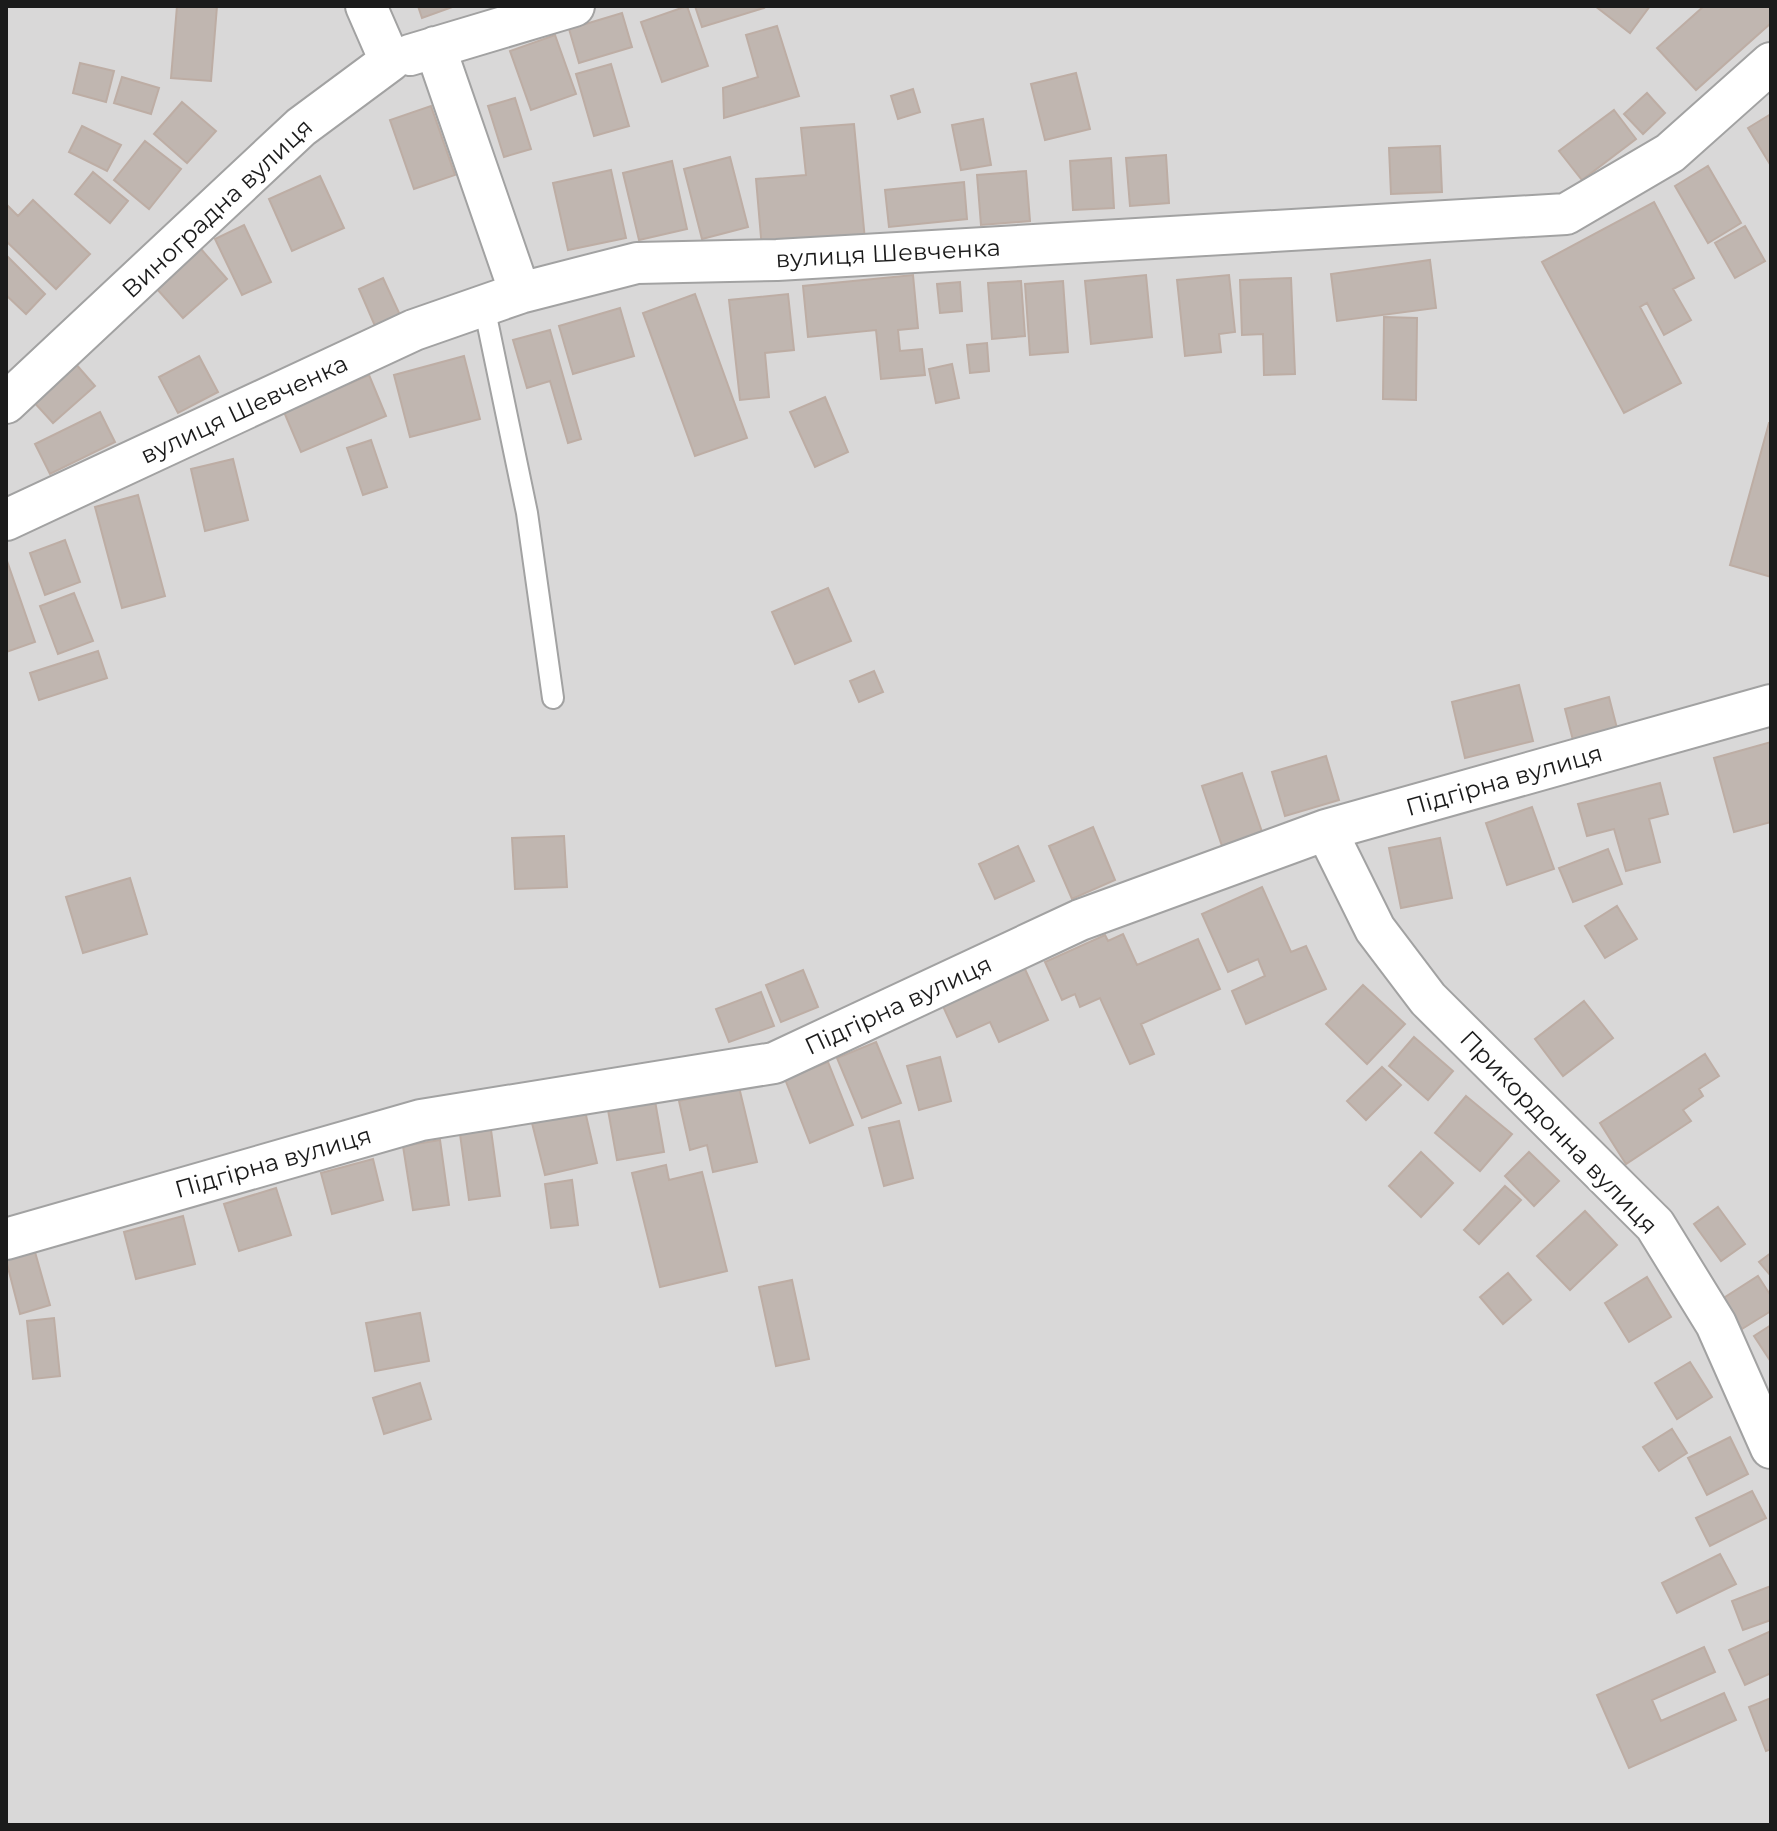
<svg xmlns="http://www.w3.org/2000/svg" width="1777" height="1831" font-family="Montserrat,sans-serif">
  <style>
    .residential { fill: #d9d8d8 }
    .building { fill: #c0b6b0; stroke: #bdada4; stroke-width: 2 }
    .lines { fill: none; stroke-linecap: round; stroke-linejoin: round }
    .service-casing { stroke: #a2a2a2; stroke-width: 24 }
    .minor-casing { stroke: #a2a2a2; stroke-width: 44 }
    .service { stroke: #fff; stroke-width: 20 }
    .minor { stroke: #fff; stroke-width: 40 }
    .labels { text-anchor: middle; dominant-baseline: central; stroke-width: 8; stroke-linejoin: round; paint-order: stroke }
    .street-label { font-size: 24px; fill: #1b1b1b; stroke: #fff }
  </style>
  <rect width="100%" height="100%" fill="#ece7e0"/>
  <path class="residential" d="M6 6H1771V1825H6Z"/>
  <path class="building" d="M177 6H217L211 81 171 78Z
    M418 6H455L422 18Z
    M687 6 708 66 662 82 641 22Z
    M695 6H763L764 8 702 27Z
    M1595 6H1650L1630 33Z
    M1704 6H1771V23L1696 90 1657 48Z
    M622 13 632 47 579 63 569 29Z
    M777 26 799 96 724 118 723 88 758 77 746 35Z
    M555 35 576 94 531 110 510 51Z
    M80 63 114 71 106 102 73 93Z
    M611 64 629 126 594 136 576 74Z
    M1076 73 1090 129 1045 140 1031 84Z
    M122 77 159 88 151 114 114 103Z
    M913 89 920 112 898 119 891 96Z
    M1647 93 1665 113 1643 134 1624 114Z
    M515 98 531 149 504 157 488 106Z
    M182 102 216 131 187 163 154 134Z
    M431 106 455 175 414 189 390 120Z
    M1614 110 1636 139 1582 180 1559 151Z
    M1771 114V166L1748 128Z
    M983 119 991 165 961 170 952 125Z
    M854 124 865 240 762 249 756 179 806 175 801 128Z
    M82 126 121 145 107 171 69 152Z
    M145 141 181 169 149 209 114 180Z
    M1440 146 1442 192 1391 194 1389 148Z
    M1166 155 1169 203 1130 206 1126 158Z
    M730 157 748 227 702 239 684 169Z
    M1111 158 1114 208 1073 210 1070 161Z
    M672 161 687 229 639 240 623 173Z
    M1708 166 1741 223 1708 243 1675 186Z
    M611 170 626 238 568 250 553 183Z
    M1026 171 1030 221 981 225 977 175Z
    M93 172 128 201 110 223 75 194Z
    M320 176 344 228 292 251 269 199Z
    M964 182 967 219 889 227 885 190Z
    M33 200 90 254 56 289 6 241V204L18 216Z
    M1654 202 1694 278 1673 289 1691 320 1664 335 1647 303 1640 307 1681 383 1624 413 1542 262Z
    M244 225 271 282 242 295 215 239Z
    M1745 226 1765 261 1735 278 1715 243Z
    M201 249 227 279 183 318 157 289Z
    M6 255 45 294 26 314 6 295Z
    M1430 260 1436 308 1337 321 1331 274Z
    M913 275 918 328 898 330 900 351 922 349 925 375 881 379 876 330 808 337 803 286Z
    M1146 275 1152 337 1091 344 1085 281Z
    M1229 275 1235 332 1219 334 1221 352 1185 356 1177 280Z
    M383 278 400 315 375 326 359 289Z
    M1291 278 1295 374 1264 375 1263 334 1242 335 1240 280Z
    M1021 281 1025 336 992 339 988 283Z
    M1063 281 1068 352 1030 355 1025 284Z
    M960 282 962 311 940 313 937 284Z
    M695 294 747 438 695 456 643 313Z
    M788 294 794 350 765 353 769 397 740 400 729 300Z
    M620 308 634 356 573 374 559 326Z
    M1384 317 1417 318 1416 400 1383 399Z
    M550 330 581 439 568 443 550 381 527 388 513 340Z
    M987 343 989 371 970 373 967 345Z
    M199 356 218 392 178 413 159 377Z
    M464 356 480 419 410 437 394 375Z
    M74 362 95 386 53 423 32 400Z
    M952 364 959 398 936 403 929 369Z
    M369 375 386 416 301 452 284 412Z
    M825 397 848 452 815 467 790 412Z
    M100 412 115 442 50 474 35 444Z
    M1769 423H1771V577L1730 565Z
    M371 440 387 487 363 495 347 448Z
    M233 459 248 520 205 531 191 469Z
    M138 495 165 596 122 608 95 507Z
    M65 540 80 582 45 595 30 553Z
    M6 558 35 642 6 652Z
    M828 588 851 641 795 664 772 612Z
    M74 593 93 641 58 654 40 606Z
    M98 651 107 678 39 700 30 673Z
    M874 671 883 692 859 702 850 681Z
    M1519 685 1533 741 1465 758 1452 702Z
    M1609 697 1619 736 1575 748 1565 709Z
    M1771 742V822L1734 832 1714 758Z
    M1326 756 1339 800 1285 816 1272 772Z
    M1242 773 1262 832 1222 846 1202 786Z
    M1660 783 1668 814 1649 819 1660 862 1626 871 1614 829 1587 836 1578 804Z
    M1532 807 1554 869 1507 885 1486 823Z
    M1093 827 1115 880 1072 899 1049 846Z
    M564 836 567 887 515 889 512 838Z
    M1440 838 1452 898 1401 908 1389 848Z
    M1018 846 1034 881 995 899 979 864Z
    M1608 849 1622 884 1573 902 1559 868Z
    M130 878 147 934 83 953 66 897Z
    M1262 887 1291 952 1306 946 1326 989 1246 1024 1232 991 1265 976 1258 959 1228 972 1202 914Z
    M1617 906 1637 939 1605 958 1585 926Z
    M1123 934 1137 965 1198 939 1220 989 1141 1024 1154 1054 1130 1064 1100 998 1080 1007 1075 994 1062 1000 1045 962 1105 935 1108 941Z
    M1024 967 1048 1020 999 1042 990 1022 957 1037 942 1004Z
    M803 970 818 1007 781 1022 766 985Z
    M1363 985 1405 1024 1367 1064 1326 1024Z
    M761 992 774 1026 729 1042 716 1009Z
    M1584 1001 1613 1038 1563 1076 1535 1039Z
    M1414 1037 1453 1071 1428 1100 1389 1066Z
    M876 1042 901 1103 862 1118 837 1058Z
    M1705 1054 1719 1076 1699 1089 1703 1096 1683 1110 1691 1121 1626 1164 1600 1123Z
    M940 1057 951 1101 919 1110 907 1066Z
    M828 1062 853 1125 810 1143 785 1079Z
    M1382 1067 1401 1085 1366 1120 1347 1101Z
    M739 1087 757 1162 713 1172 707 1145 690 1150 679 1101Z
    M1466 1096 1512 1134 1480 1171 1435 1133Z
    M655 1101 664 1152 617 1160 608 1110Z
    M585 1111 597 1163 545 1175 532 1123Z
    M899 1121 913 1178 884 1186 869 1128Z
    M491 1130 500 1196 469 1200 460 1134Z
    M440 1140 449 1205 413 1210 403 1146Z
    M1421 1152 1453 1183 1421 1217 1389 1186Z
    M1529 1152 1559 1181 1534 1206 1505 1176Z
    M373 1159 383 1200 332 1214 321 1173Z
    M666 1165 669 1180 702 1172 727 1271 660 1287 632 1173Z
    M572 1180 578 1225 551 1228 545 1184Z
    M1505 1186 1521 1200 1479 1244 1464 1230Z
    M276 1188 291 1235 239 1251 224 1204Z
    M1718 1207 1745 1244 1721 1261 1694 1224Z
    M1585 1211 1617 1245 1570 1290 1537 1256Z
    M183 1216 195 1264 136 1279 124 1232Z
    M35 1252 50 1305 20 1314 6 1260Z
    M1771 1253V1276L1759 1262Z
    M1508 1273 1531 1300 1503 1324 1480 1297Z
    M1758 1276 1771 1296V1311L1742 1329 1722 1299Z
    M1647 1277 1671 1317 1629 1342 1605 1303Z
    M792 1280 809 1359 776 1366 759 1287Z
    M420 1313 429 1361 375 1371 366 1323Z
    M54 1318 60 1376 33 1379 27 1321Z
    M1771 1325V1357L1769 1359 1754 1336Z
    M1690 1362 1712 1397 1677 1419 1655 1383Z
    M420 1383 431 1419 384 1434 373 1398Z
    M1672 1429 1687 1453 1659 1471 1643 1447Z
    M1730 1437 1748 1474 1707 1495 1688 1458Z
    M1752 1491 1766 1518 1710 1546 1696 1518Z
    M1720 1554 1736 1584 1677 1613 1662 1583Z
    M1771 1586V1620L1743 1630 1732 1601Z
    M1771 1631V1673L1745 1685 1729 1650Z
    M1704 1647 1715 1672 1652 1700 1661 1721 1724 1693 1736 1720 1629 1768 1597 1695Z
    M1771 1698V1749L1766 1751 1749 1707Z"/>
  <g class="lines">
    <g class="service-casing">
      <path id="service" d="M484 306 527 513 553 698"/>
    </g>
    <g class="minor-casing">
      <path id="minor" d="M435 47 520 293
        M410 55 574 6
        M6 403 301 127 390 61 366 6
        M6 520 414 330 520 293 637 263 777 260 1566 214 1670 153 1771 63
        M1326 830 1375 929 1428 999 1655 1225 1716 1324 1771 1448
        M6 1239 421 1120 774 1063 1080 920 1326 830 1771 705"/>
    </g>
    <use href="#service" class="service"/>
    <use href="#minor" class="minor"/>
  </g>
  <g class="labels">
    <g class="street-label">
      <text transform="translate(217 208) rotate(-43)">Виноградна вулиця</text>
      <text transform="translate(888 253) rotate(-3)">вулиця Шевченка</text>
      <text transform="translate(244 409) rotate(-25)">вулиця Шевченка</text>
      <text transform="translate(1504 780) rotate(-16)">Підгірна вулиця</text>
      <text transform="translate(898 1005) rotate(-25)">Підгірна вулиця</text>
      <text transform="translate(1559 1132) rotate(46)">Прикордонна вулиця</text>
      <text transform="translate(273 1162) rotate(-16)">Підгірна вулиця</text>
    </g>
  </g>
  <rect width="1777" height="1831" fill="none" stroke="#1b1b1b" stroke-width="16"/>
</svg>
